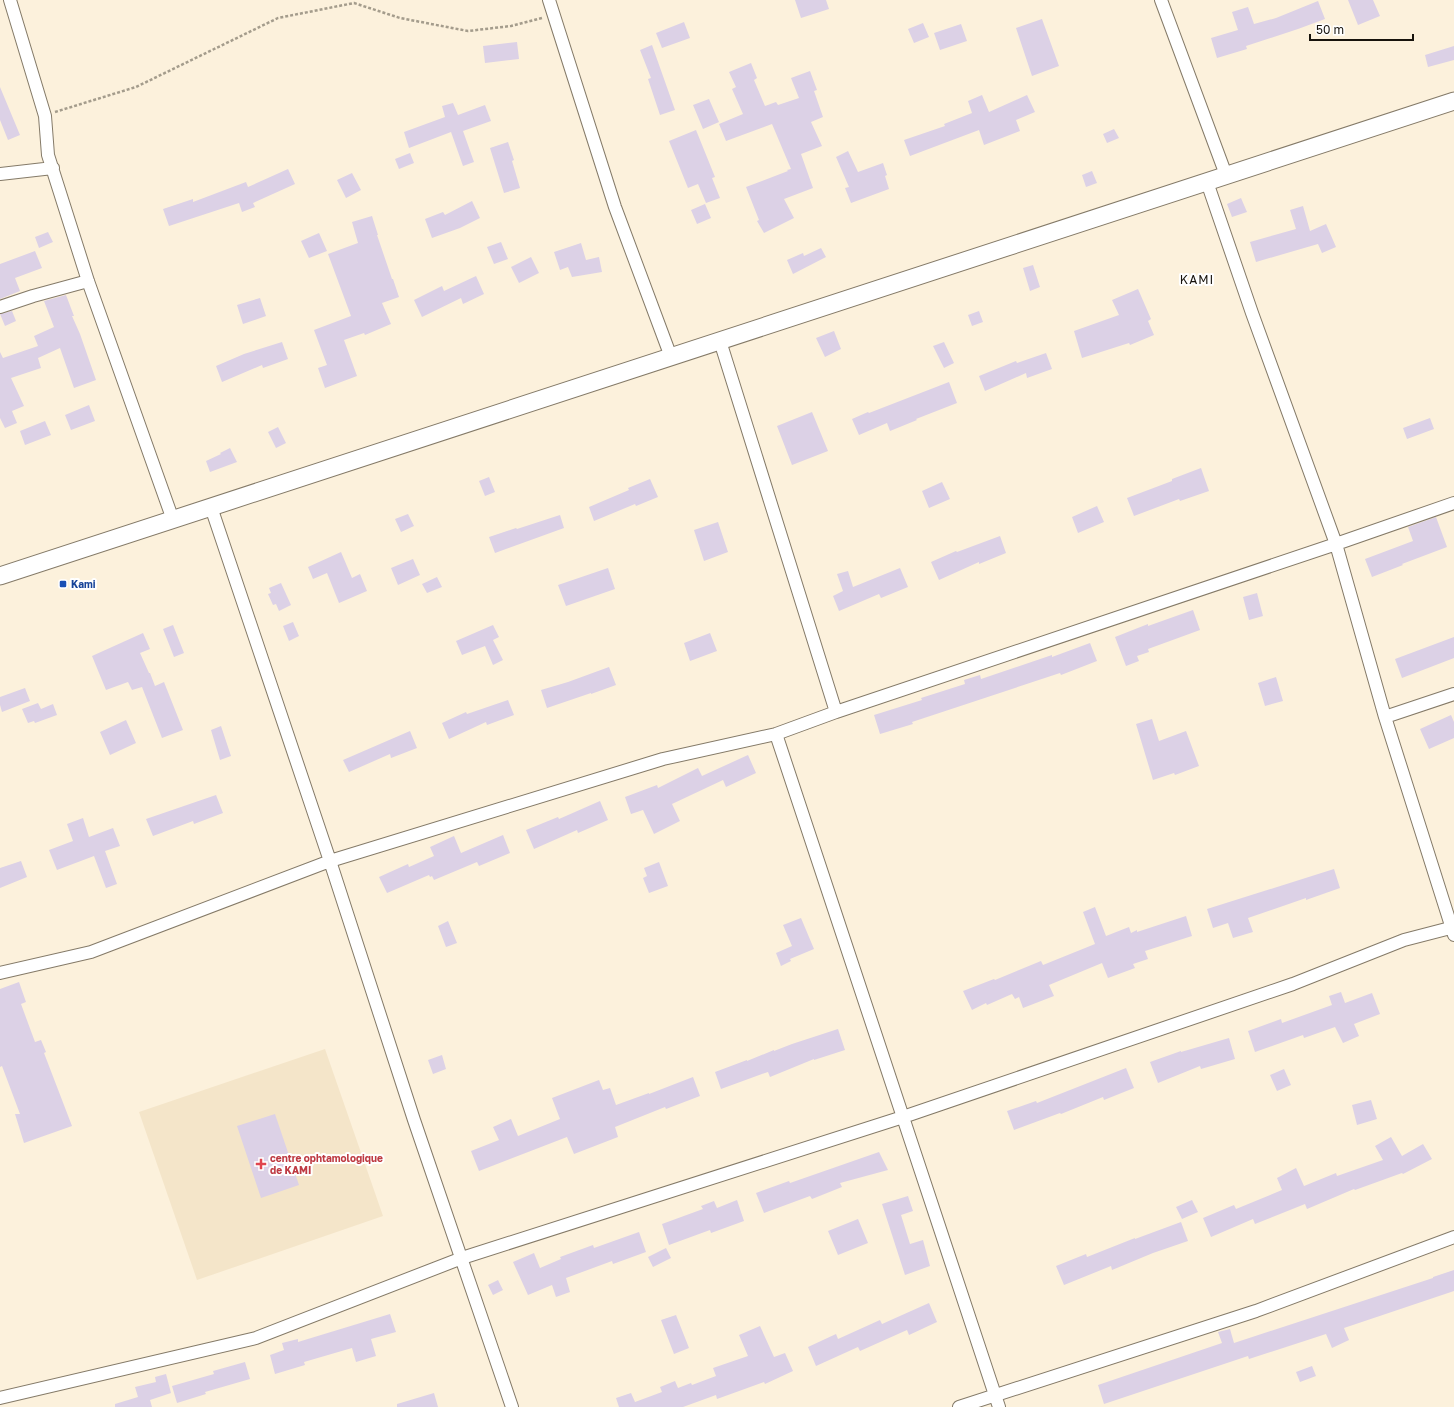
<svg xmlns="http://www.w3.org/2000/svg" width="1454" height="1407" font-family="'Golos Text',sans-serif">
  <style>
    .built { fill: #f4e5c9 }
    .building { fill: #dcd1e6 }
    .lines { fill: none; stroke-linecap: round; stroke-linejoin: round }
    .street-casing { stroke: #847a68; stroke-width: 14 }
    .secondary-casing { stroke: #847a68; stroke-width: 19 }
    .path { stroke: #a49c8c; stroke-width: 2.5; stroke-dasharray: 3 2; stroke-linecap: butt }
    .street { stroke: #fff; stroke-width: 12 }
    .secondary { stroke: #fff; stroke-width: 17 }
    .transit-dot { fill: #1a4fb4; stroke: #fff; stroke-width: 1.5 }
    .health-dot { fill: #e0444e; stroke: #fff; stroke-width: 1.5 }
    .labels { text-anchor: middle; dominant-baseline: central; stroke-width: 4; stroke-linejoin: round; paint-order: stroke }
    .transit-label { font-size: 10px; font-weight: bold; fill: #164399; stroke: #fff; text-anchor: start }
    .health-label { font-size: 10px; font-weight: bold; fill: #be3a42; stroke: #fff; text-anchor: start }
    .quarter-label { font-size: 12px; letter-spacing: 1px; fill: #17130c; stroke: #fff }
  </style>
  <rect width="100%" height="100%" fill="#fcf1dc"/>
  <path class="built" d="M325 1049 383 1216 197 1280 139 1112Z"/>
  <path class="building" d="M795 0H826L829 9 801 18Z
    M1348 0H1373L1380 16 1358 25Z
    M1318 1 1325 19 1298 29 1246 46 1247 49 1217 58 1211 38 1238 30 1232 12 1248 7 1254 24 1276 18Z
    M1042 19 1059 66 1032 76 1016 28Z
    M684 22 690 38 662 48 656 33Z
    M923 23 929 37 914 43 908 29Z
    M961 24 967 41 940 50 934 33Z
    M517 42 519 59 485 63 483 46Z
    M652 45 675 110 660 115 648 79 651 78 640 50Z
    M1454 46V60L1428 67 1425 55Z
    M751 63 757 78 754 80 765 106 776 102 778 105 799 98 791 78 810 71 817 90 814 91 823 117 811 122 822 146 801 154 813 188 784 199 794 218 764 233 757 221 759 220 746 187 788 171 787 170 791 169 772 124 726 141 719 124 743 114 732 89 736 87 729 72Z
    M0 87 20 135 8 140 0 120Z
    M982 95 989 112 1027 95 1035 112 1016 120 1020 131 984 145 979 130 910 156 904 140 945 126 944 124 972 113 968 101Z
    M709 99 719 122 703 129 693 105Z
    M453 103 458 115 485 105 491 121 463 131 474 162 463 166 451 132 409 148 404 132 445 117 442 106Z
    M1114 129 1119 138 1107 143 1103 134Z
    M696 130 715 177 712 178 720 198 706 203 698 184 688 188 669 141Z
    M508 142 514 160 512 161 520 188 504 193 490 148Z
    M848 151 858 172 883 163 887 175 885 176 889 189 851 203 845 188 849 187 836 157Z
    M410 153 414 163 399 169 395 159Z
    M288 169 295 184 253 203 255 207 242 212 239 203 169 226 163 209 193 199V202L246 182 248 187Z
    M1092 171 1097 183 1086 187 1082 175Z
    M352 173 361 190 346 198 337 180Z
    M1241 198 1247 212 1232 217 1227 204Z
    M472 201 480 218 460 228 432 238 425 219 443 212 445 215Z
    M705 204 711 218 697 224 691 210Z
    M1303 206 1310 231 1326 224 1336 247 1322 253 1318 244 1256 262 1250 242 1296 229 1290 210Z
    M372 216 378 235H377L392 279H393L399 297 382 303 391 324 365 335 364 333 344 340 357 376 325 388 318 368 327 365 314 330 351 316 328 254 358 243 352 222Z
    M48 232 53 242 39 248 35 237Z
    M319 233 327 251 309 258 301 241Z
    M501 242 508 259 494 264 487 247Z
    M581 243 586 260 599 257 602 272 572 277 568 267 560 270 554 252Z
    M821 248 826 257 793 274 787 260 803 253 804 256Z
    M35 251 42 268 15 278 20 291 0 299V264Z
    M531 257 539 273 519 283 511 267Z
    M1033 265 1040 287 1030 291 1023 268Z
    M476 276 484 294 463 304 461 298 422 317 414 300 442 286 444 291Z
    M1138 289 1151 319 1148 321 1154 335 1130 345 1129 343 1082 358 1074 331 1119 315 1112 300Z
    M66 295 74 316H72L80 334 96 380 74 388 60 348 38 358 41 368 11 378 24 406 12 411 17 423 5 428 0 418V352L3 358 38 346 34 336 54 327 44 301Z
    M260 298 266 316 243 324 237 305Z
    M12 311 16 321 5 326 0 314Z
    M979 311 983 322 972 326 968 315Z
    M834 331 841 349 825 357 816 338Z
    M282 342 288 359 263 368 262 365 222 382 216 366 244 354Z
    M944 342 954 363 944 368 933 346Z
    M1046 353 1052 369 1027 378 1026 373 985 391 979 376 1016 361 1017 363Z
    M949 382 957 403 916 419 917 420 890 431 887 423 859 435 852 419 868 412 869 413Z
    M89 405 95 421 71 430 65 415Z
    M812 412 828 451 792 465 777 426Z
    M1430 418 1434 429 1407 439 1403 428Z
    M45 421 51 435 25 445 20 431Z
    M278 427 286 443 276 448 268 432Z
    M230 448 237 462 210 472 206 461 221 454 220 453Z
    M1201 468 1209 491 1180 501 1179 499 1134 516 1127 498 1172 481V479Z
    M489 477 495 492 485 496 479 481Z
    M650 479 658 497 636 506 635 504 594 521 589 507 629 490 628 488Z
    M942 482 950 499 929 508 922 491Z
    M1097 506 1104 522 1078 533 1072 517Z
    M408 514 414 526 401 532 395 519Z
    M560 515 564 528 495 553 489 537 516 528 517 529Z
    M1436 517 1447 547 1402 564 1403 565 1372 577 1365 559 1413 541 1408 527Z
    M718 522 728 552 704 561 694 530Z
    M1000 536 1006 553 979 564V562L939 580 931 562 956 551 957 552Z
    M341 552 352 578 360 574 367 591 339 603 327 573 313 579 308 567Z
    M413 559 420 575 398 585 391 568Z
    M608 568 615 589 566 606 558 585Z
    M900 568 908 587 881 598 879 594 839 611 833 596 843 591 837 574 848 571 853 587Z
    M437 577 442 587 427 593 422 584Z
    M281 583 291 605 279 611 276 604 273 605 268 594 271 593 269 588Z
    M1257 593 1263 616 1249 620 1243 597Z
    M1193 610 1200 630 1148 649 1149 652 1137 656 1139 661 1126 666 1115 637 1148 624V626Z
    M293 622 299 636 289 641 283 626Z
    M173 625 184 653 174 657 163 629Z
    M493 625 499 637 493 640 503 660 493 665 485 646 462 655 456 641Z
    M143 633 150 649 140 653 149 673H150L155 686 164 682 183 730 162 738 142 687 132 690 128 682 106 690 92 656Z
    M710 633 717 651 690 661 684 643Z
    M1454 637V658L1402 678 1395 659Z
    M1090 643 1097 661 1061 675 1060 673 912 722 913 724 880 734 874 715 922 700 921 698 965 684 964 680 980 675 981 679 1052 655V657Z
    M609 667 616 685 591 694V693L547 708 541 690 568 682Z
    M1276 677 1283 701 1265 706 1258 683Z
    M25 688 30 701 2 712 0 705V697Z
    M508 700 514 715 487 725 486 722 449 739 442 723 466 712 467 714Z
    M38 703 41 709 53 704 57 715 35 723 34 721 28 723 22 709Z
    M1451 715 1454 722V738L1429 749 1420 729Z
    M1152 719 1159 741 1186 731 1199 766 1175 775 1174 773 1153 780 1136 724Z
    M126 720 136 743 110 755 100 732Z
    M221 726 231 756 220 760 211 730Z
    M410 731 417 748 391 758 390 754 349 772 343 760Z
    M748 755 756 773 726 787 723 780 672 804 680 821 654 834 643 810 631 814 625 797 657 785 658 788 698 768 702 776Z
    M216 795 223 813 194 824 193 821 153 836 146 819Z
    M600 801 608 820 578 833 577 830 534 849 526 830 558 817 559 819Z
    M83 818 89 837 113 828 120 846 105 851 117 884 106 888 94 856 57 870 49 850 73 841 67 824Z
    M503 835 510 853 479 866 477 862 434 880 432 876 430 877 429 875 387 893 379 877 408 864 409 867 434 856 430 847 454 836 461 853Z
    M21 861 27 877 0 888V868Z
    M659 862 668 886 649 893 643 878 647 876 644 868Z
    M1334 869 1340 888 1306 900V898L1248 918 1253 932 1233 938 1228 923 1213 928 1207 909Z
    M1095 907 1106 936 1129 927 1131 933 1137 930V932L1186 916 1192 936 1145 951 1148 959 1133 964 1135 968 1108 978 1102 963 1049 985 1054 996 1023 1008 1019 997 1015 999 1012 994 987 1005 986 1003 972 1010 963 991 994 979 995 980 1041 961 1043 965 1095 944 1083 912Z
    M801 918 814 949 790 959 791 961 781 966 776 953 792 946 783 925Z
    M448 921 457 943 446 947 438 926Z
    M19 982 26 1002 21 1004 35 1042 41 1040 46 1052 44 1053 72 1126 24 1143 15 1114H20L2 1066 0 1067V989Z
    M1341 992 1345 1003 1372 993 1380 1014 1354 1024 1359 1036 1343 1043 1335 1027 1304 1038 1303 1035 1255 1052 1248 1031 1281 1019 1282 1023 1332 1005 1329 996Z
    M838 1029 845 1050 814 1060V1059L770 1077 768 1072 765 1073 721 1089 715 1072 747 1060V1061L774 1050V1051L792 1044Z
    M1229 1038 1235 1059 1201 1069 1200 1066 1158 1083 1150 1062 1181 1051V1052Z
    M442 1055 446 1069 433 1074 428 1060Z
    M1126 1068 1134 1088 1104 1100 1103 1097 1061 1114 1060 1113 1014 1130 1007 1111 1036 1101 1037 1103Z
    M1284 1069 1291 1085 1277 1091 1270 1075Z
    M693 1077 700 1096 666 1109 665 1107 615 1127 618 1137 574 1154 567 1137 479 1171 471 1151 499 1140 493 1127 511 1119 518 1136 560 1119 552 1098 599 1080 603 1090 610 1088 616 1105 649 1093V1094Z
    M1371 1100 1377 1119 1357 1125 1352 1105Z
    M275 1114 299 1185 261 1198 237 1126Z
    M1391 1137 1402 1156 1423 1144 1432 1159 1403 1174 1402 1173 1355 1190 1354 1189 1307 1209 1305 1204 1255 1224 1253 1219 1211 1237 1203 1218 1234 1205 1236 1209 1282 1190 1277 1178 1296 1168 1304 1186 1336 1173 1337 1176 1383 1160 1375 1146Z
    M879 1152 888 1170 840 1183 842 1187 812 1199 810 1196 764 1213 756 1193 789 1181 790 1183Z
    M908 1196 913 1211 901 1215 910 1244 923 1240 930 1266 905 1275 882 1204Z
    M737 1200 744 1221 711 1233 710 1230 669 1245 662 1224 703 1209 701 1206 714 1201 717 1208Z
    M1192 1200 1198 1212 1182 1219 1176 1207Z
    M858 1219 868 1243 838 1255 828 1231Z
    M1181 1222 1188 1241 1153 1253 1112 1270 1111 1266 1064 1285 1056 1266 1086 1254 1087 1257 1135 1238V1239Z
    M639 1232 646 1252 613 1264 612 1261 566 1278 570 1292 556 1297 552 1285 528 1295 513 1262 534 1253 540 1268 561 1259 560 1257 593 1245 594 1248Z
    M666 1248 671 1258 653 1267 648 1257Z
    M1454 1270V1291L1344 1328 1349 1340 1332 1348 1326 1334 1249 1359 1248 1356 1104 1404 1098 1385 1222 1343 1218 1332 1230 1329 1234 1343 1433 1278V1277Z
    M498 1280 503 1290 493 1295 488 1285Z
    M929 1303 937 1322 909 1335 907 1330 860 1351 858 1347 816 1366 808 1347 836 1334 838 1339 880 1320 882 1324Z
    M390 1314 396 1332 371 1339 376 1356 356 1362 352 1348 304 1362 305 1365 275 1374 270 1355 284 1350 282 1343 298 1339V1342Z
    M676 1315 689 1348 674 1354 661 1320Z
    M760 1326 774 1357 785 1353 793 1371 765 1384 764 1382 717 1399 716 1395 683 1407H619L616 1398 631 1393 635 1402 662 1392 660 1387 675 1381 678 1388 691 1383 692 1385 716 1376 713 1368 748 1356 739 1335Z
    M245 1362 250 1379 205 1392 206 1394 177 1403 172 1386 214 1374 213 1371Z
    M1312 1366 1316 1376 1300 1382 1296 1372Z
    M166 1374 171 1393 150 1400 152 1407H115V1404L138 1397 135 1387 156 1382 155 1377Z
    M434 1393 438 1407H397V1404Z"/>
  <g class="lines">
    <g class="street-casing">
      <path id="street" d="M10 0 45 116 48 155 88 281 173 520
        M549 0 615 207 671 357
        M1161 0 1226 175
        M0 174 53 168
        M1207 182 1252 313 1336 544 1385 717 1454 935
        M0 307 33 296 88 281
        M720 341 836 712
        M211 507 330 861 414 1120 512 1407
        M1385 717 1454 694
        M776 734 999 1407
        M0 973 91 952 330 861 663 759 776 734 836 712 1336 544 1454 503
        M0 1398 256 1338 462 1258 903 1117 1293 984 1404 940 1454 927
        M959 1407 1256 1311 1454 1237"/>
    </g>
    <g class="secondary-casing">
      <path id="secondary" d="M0 576 1454 101"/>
    </g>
    <path class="path" d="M55 112 136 87 278 18 354 3 400 18 468 31 511 26 542 18"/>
    <use href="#street" class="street"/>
    <use href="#secondary" class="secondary"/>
  </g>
  <rect class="transit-dot" x="59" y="580" width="8" height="8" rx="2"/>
  <path class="health-dot" d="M259 1158h4v4h4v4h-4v4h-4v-4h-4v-4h4z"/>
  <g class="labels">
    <g class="transit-label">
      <text x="71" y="584">Kami</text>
    </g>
    <g class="health-label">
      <text x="270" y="1158">centre ophtamologique<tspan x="270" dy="12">de KAMI</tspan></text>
    </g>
    <g class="quarter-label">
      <text x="1197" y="279">KAMI</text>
    </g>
  </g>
  <path d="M1310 34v6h103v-6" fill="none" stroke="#17130c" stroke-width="2"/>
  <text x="1316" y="34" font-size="12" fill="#17130c" stroke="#ffffff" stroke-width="3" paint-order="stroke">50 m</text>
</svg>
